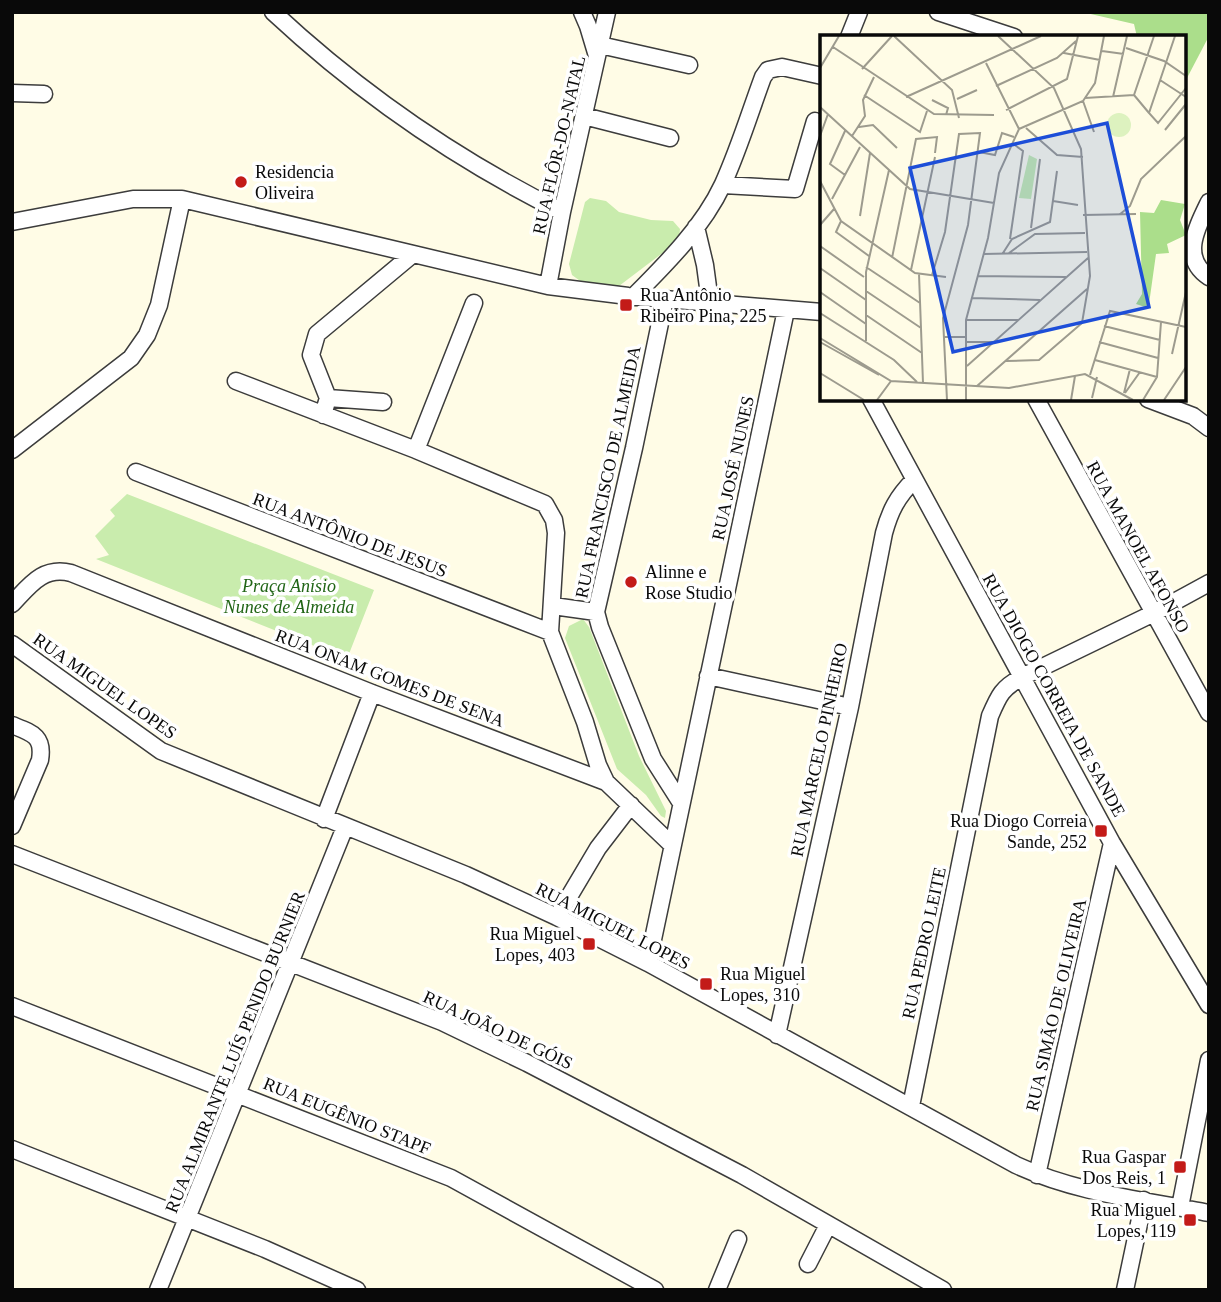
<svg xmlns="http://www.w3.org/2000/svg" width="1221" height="1302" font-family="'Times New Roman',serif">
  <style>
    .green { fill: #c9ecad }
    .forest { fill: #abde8b }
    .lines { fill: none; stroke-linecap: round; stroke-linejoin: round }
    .minor-casing { stroke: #3c3c3c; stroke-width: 19 }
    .minor { stroke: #fff; stroke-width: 16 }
    .poi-dot { fill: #c31b18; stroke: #fff; stroke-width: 2.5 }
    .labels { text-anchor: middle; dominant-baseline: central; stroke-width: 7; stroke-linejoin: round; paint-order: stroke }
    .street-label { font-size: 18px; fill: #090909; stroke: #fff }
    .poi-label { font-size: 18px; fill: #090909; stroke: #fff; text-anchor: start }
    .park-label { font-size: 18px; font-style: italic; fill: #216516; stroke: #fff }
    .inset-road { fill: none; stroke: #9d9b8e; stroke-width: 2 }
    .view { fill: #1d4ed8; fill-opacity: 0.15; stroke: #1d4ed8; stroke-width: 3.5 }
    .inset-edge { fill: none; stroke: #090909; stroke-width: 3.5 }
  </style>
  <rect width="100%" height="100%" fill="#fffce6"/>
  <path class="green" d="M590 198 606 201 619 212 651 220 673 221 680 229 679 238 673 245 619 286 591 289 572 275 569 264 585 202Z
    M127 494 374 590 347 659 96 559 109 555 95 536 115 516 110 510Z
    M583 619 589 627 639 756 666 811 665 818 661 816 646 795 617 769 565 638 569 626Z"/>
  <path class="forest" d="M1082 12H1209V36L1187 78 1184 76V37H1137L1134 24Z"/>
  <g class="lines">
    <g class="minor-casing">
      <path id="minor" d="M273 12C359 92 457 160 562 212
        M582 12 588 26 597 56
        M938 12 1014 37
        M849 37 859 12
        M600 45 689 65
        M12 93 44 94
        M584 116 670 138
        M723 185 795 189 815 121
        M1209 202C1197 227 1180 258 1209 277
        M12 222 133 199H182L548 286 628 296 822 312
        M696 227 705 265 710 302
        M548 286 562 212 607 12
        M633 297C666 264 703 227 723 184 739 149 750 112 763 77L768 70 782 67 822 76
        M665 299 634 448 596 612 600 627 653 759 681 803
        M236 381 416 450 545 504 554 520 556 533 550 632 585 722 598 765 606 782 672 845
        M328 398 383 402
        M871 399 1112 843 1209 1005
        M1036 399 1209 713
        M1148 399 1193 416 1209 428
        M323 415 328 398 311 355 317 334 413 254
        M12 450 131 358 147 335 159 305 182 199
        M416 450 474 303
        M136 472 550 632
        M12 604C30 585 43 566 71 573L372 693 606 782
        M553 606 596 612
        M12 644 161 751 466 875 557 917 648 963 1016 1165C1076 1193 1144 1200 1209 1213
        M708 676 850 707
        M12 725C32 733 44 736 40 760L12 826
        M324 819 372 693
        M12 854 442 1022 527 1063 742 1175 943 1290
        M557 917 598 848 631 805
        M648 963 786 310
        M12 1006 451 1178 655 1290
        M777 1035 850 707 884 533C890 511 897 497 914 480
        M911 1106 990 716C999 695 1002 688 1022 677L1154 613 1209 583
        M12 1149 265 1249 357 1290
        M1037 1175 1112 843
        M1180 1207 1209 1060
        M808 1264 828 1225
        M158 1290 345 827
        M717 1290 738 1239
        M1125 1290 1144 1200"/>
    </g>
    <use href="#minor" class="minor"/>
  </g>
  <g class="poi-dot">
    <circle cx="241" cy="182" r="7"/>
    <rect x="619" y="298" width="14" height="14" rx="3.5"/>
    <circle cx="631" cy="582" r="7"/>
    <rect x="1094" y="824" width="14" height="14" rx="3.5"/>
    <rect x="582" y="937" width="14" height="14" rx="3.5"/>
    <rect x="699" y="977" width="14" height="14" rx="3.5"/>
    <rect x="1173" y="1160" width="14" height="14" rx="3.5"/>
    <rect x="1183" y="1213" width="14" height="14" rx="3.5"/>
  </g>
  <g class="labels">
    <g class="street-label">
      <text transform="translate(559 145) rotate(-77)">RUA FLÔR-DO-NATAL</text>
      <text transform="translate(733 468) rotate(-78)">RUA JOSÉ NUNES</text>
      <text transform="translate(608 472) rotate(-78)">RUA FRANCISCO DE ALMEIDA</text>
      <text transform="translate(350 535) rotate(21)">RUA ANTÔNIO DE JESUS</text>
      <text transform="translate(1138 547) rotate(61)">RUA MANOEL AFONSO</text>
      <text transform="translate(390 678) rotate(21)">RUA ONAM GOMES DE SENA</text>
      <text transform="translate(105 686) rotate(35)">RUA MIGUEL LOPES</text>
      <text transform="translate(1054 695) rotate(61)">RUA DIOGO CORREIA DE SANDE</text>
      <text transform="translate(819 750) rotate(-78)">RUA MARCELO PINHEIRO</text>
      <text transform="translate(613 926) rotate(27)">RUA MIGUEL LOPES</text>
      <text transform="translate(924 943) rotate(-78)">RUA PEDRO LEITE</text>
      <text transform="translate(1056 1005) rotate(-77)">RUA SIMÃO DE OLIVEIRA</text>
      <text transform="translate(498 1030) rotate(25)">RUA JOÃO DE GÓIS</text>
      <text transform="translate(235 1052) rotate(-68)">RUA ALMIRANTE LUÍS PENIDO BURNIER</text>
      <text transform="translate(347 1116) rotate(22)">RUA EUGÊNIO STAPF</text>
    </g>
    <g class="poi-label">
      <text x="255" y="172">Residencia<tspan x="255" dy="21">Oliveira</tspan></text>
      <text x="640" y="295">Rua Antônio<tspan x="640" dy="21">Ribeiro Pina, 225</tspan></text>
      <text x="645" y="572">Alinne e<tspan x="645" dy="21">Rose Studio</tspan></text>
      <text x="1087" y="821" text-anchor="end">Rua Diogo Correia<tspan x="1087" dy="21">Sande, 252</tspan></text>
      <text x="575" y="934" text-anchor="end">Rua Miguel<tspan x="575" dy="21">Lopes, 403</tspan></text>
      <text x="720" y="974">Rua Miguel<tspan x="720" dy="21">Lopes, 310</tspan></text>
      <text x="1166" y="1157" text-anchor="end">Rua Gaspar<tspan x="1166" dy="21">Dos Reis, 1</tspan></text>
      <text x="1176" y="1210" text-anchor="end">Rua Miguel<tspan x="1176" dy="21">Lopes, 119</tspan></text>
    </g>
    <g class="park-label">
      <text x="289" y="586">Praça Anísio<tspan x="289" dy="21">Nunes de Almeida</tspan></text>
    </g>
  </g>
  <g transform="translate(820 35)">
    <rect width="366" height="366" fill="#fffce6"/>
    <path d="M209 120 217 124 211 164 199 163Z" fill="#c9ecad"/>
    <path d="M341 165 365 169 360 185 366 200 347 209 349 218 336 219 329 269 325 272 316 269 322 259 320 177 334 178Z" fill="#abde8b"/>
    <path d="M287 90a12 12 0 1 1 24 0a12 12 0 1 1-24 0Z" fill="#ddf2bf"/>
    <path class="inset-road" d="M74 1 132 55 139 83M178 1 234 53 261 114 270 241 262 288 219 325 186 326M355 1 329 78 338 88 366 53M13 12 114 79 174 80M306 13 344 26 366 41M282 16 304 19M244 18 280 25M166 28 199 94M0 33 19 1M42 34 72 1M340 45 366 62M176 51 237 23 256 6M44 60 100 97 107 76M314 60 334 1M314 60 329 78M86 62 221 1M293 62 307 1M265 63 314 60M137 64 157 55M112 65 128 73 126 80M263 66 274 97M0 72 90 154 174 168M186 75 247 44 258 1M39 92 53 90 77 113M206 93 237 120 263 122M199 94 263 66 275 48 284 1M345 95 366 69M0 101 8 79M32 101 45 81 43 65 54 42M159 117 175 120 182 98 194 102M366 139V161M25 140 10 129 25 96M0 146 21 186 95 238 126 242M12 164 40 112M233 166 258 170M263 180 316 179M299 180 310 171 321 144 366 101M40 181 50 118M21 186 16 197 49 221M0 190 14 174M211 193 220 124M190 204 203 116 192 108M0 211 44 242M183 218 192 204 230 187 237 136M189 218 215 199 265 198M164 219 267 217M72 223 96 104 117 102 115 118M46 232 100 268M0 233 46 265M91 235 115 122M99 239 103 348M112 240 125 197 139 99 160 98 148 190 123 283 127 365M158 241 246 242M46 256 101 293M0 257 46 289M152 263 220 265M0 278 74 325 97 347M46 280 102 318M146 285H198M284 291 340 305M123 302H146M0 303 71 346 189 353 265 339 313 365M46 306V237L69 135M0 307 59 340M146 307H173M279 307 338 323M352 319 366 257M275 325 337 342M147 331 268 223M0 338 44 365M270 340 290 276 366 292M157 351 267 254M304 358 310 334M305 358 320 337M272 363 277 342M57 365 71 346M146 365V285L168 203 179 138 199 94M251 365 255 341M323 365 337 342 341 287M344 365 366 332"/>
    <path class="view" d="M287 88 329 272 133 317 90 133Z"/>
    <rect width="366" height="366" class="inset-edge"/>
  </g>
  <rect width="1221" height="1302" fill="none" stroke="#090909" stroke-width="28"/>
</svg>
